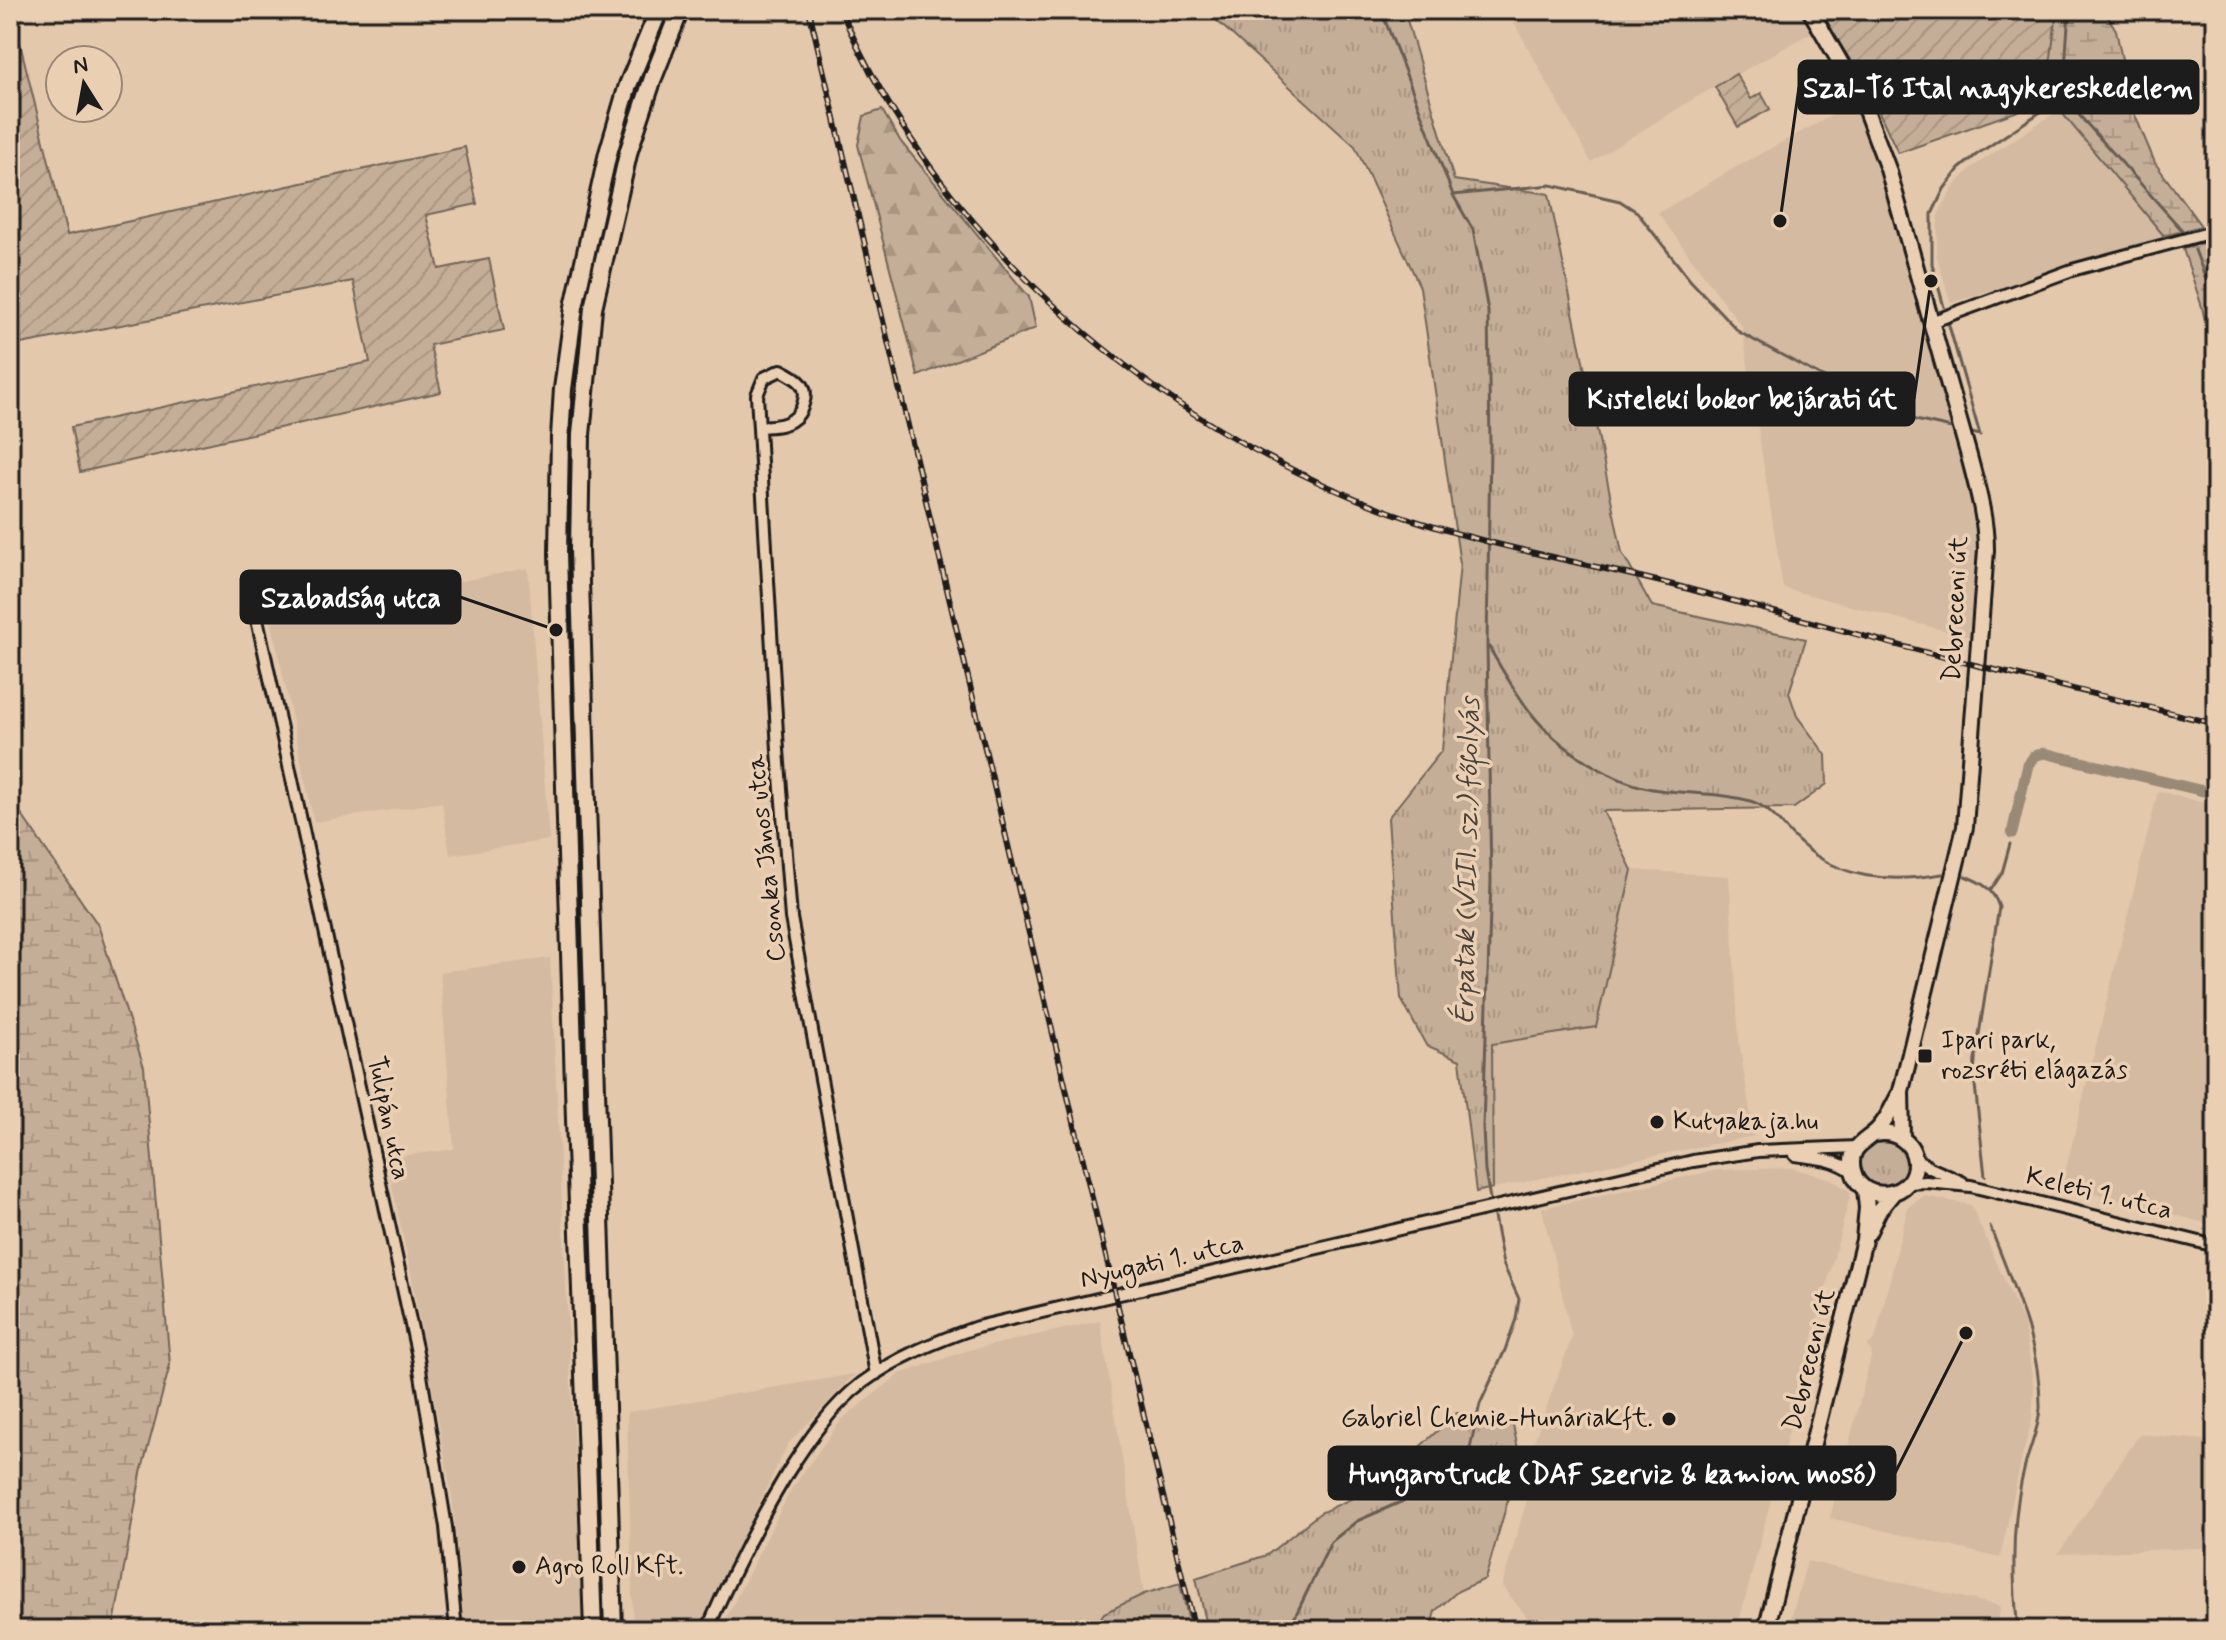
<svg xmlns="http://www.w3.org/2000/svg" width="2226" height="1640" font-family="Mynerve,sans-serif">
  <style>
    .built { fill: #d3baa1 }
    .grass { fill: url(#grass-tufts); stroke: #70655a; stroke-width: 2 }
    .forest { fill: url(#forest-firs); stroke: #70655a; stroke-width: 2 }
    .wetland { fill: url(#wetland-marsh); stroke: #70655a; stroke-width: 2 }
    .garden { fill: url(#garden-furrows); stroke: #70655a; stroke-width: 2 }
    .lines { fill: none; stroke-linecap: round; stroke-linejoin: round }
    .stream { stroke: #675d53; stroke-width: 3 }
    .canal { stroke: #998977; stroke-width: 11 }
    .minor-casing { stroke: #1c1c1c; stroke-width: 16 }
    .tertiary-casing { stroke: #1c1c1c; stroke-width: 20 }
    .primary-casing { stroke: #1c1c1c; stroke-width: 22 }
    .minor { stroke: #ebcfb2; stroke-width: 10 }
    .tertiary { stroke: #ebcfb2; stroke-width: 14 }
    .primary { stroke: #ebcfb2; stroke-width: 16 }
    .rail-casing { stroke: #1c1c1c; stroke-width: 6 }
    .rail { stroke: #ebcfb2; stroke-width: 3; stroke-dasharray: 9; stroke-linecap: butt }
    .poi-dot { fill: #1c1c1c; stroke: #ebcfb2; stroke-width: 3 }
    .labels { text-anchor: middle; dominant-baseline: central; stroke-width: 7; stroke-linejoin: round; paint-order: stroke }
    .street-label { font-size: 26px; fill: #1c1c1c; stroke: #ebcfb2 }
    .poi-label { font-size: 26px; fill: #1c1c1c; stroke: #ebcfb2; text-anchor: start }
    .water-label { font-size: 28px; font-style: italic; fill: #48423c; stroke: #ebcfb2 }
    .leader { fill: none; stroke: #1c1c1c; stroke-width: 3 }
    .callout-dot { fill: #1c1c1c; stroke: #ebcfb2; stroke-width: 3 }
    .callout { fill: #1c1c1c; stroke: #1c1c1c; stroke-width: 3 }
    .callout-label { font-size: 28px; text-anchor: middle; font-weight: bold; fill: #fff }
  </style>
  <defs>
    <pattern id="grass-tufts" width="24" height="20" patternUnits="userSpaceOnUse" patternTransform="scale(2)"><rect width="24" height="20" fill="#c5ae97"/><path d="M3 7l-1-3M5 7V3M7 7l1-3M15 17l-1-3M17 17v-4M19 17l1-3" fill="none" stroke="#a99582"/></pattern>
    <pattern id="forest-firs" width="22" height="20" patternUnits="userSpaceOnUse" patternTransform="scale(2)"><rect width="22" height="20" fill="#c5ae97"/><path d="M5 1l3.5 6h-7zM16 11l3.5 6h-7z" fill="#a99582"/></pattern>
    <pattern id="wetland-marsh" width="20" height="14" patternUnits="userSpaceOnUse" patternTransform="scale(2)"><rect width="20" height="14" fill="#c5ae97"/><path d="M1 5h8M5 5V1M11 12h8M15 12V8" fill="none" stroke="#a99582"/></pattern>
    <pattern id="garden-furrows" width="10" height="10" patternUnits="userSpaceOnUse" patternTransform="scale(2)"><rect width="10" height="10" fill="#c5ae97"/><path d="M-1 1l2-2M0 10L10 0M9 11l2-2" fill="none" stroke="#a99582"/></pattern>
  </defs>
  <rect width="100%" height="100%" fill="#e3c8ac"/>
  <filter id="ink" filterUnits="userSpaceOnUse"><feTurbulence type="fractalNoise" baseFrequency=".0125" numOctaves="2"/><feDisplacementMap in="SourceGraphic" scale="16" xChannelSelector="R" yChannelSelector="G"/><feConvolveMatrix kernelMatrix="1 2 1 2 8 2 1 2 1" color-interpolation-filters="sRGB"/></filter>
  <g filter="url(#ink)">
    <path class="built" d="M1523 10H1818L1827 24 1695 98 1591 162 1511 17Z
      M1855 103 1879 163 1968 474 1977 530 1973 638 1783 588 1742 327 1658 213 1740 165Z
      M2059 110 2164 236 1951 303 1937 257 1938 215 1952 189 1971 168Z
      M528 568 549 840 450 855 442 802 314 822 271 619Z
      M2158 791 2216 806V1226L2062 1185Z
      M1632 870 1729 876 1739 1042 1754 1136 1493 1188 1492 1044 1596 1027Z
      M550 958 583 1630H465L452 1496 410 1268 386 1158 454 1149 440 972Z
      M1793 1168 1831 1179 1851 1192 1737 1630H1535V1627L1502 1586 1528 1496 1515 1494 1572 1337 1542 1208 1717 1170Z
      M1924 1196 1971 1205 2024 1324 2034 1389 2032 1420 2022 1457 2000 1558 1830 1518 1872 1353 1867 1346 1875 1339 1908 1207Z
      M1100 1321 1144 1594 1104 1613 1093 1630H720L792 1488 842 1419 900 1374 969 1350Z
      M855 1374 788 1444 697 1630H633L627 1412Z
      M2140 1434 2216 1441 2214 1519 2216 1547 2058 1554Z
      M1807 1561 2000 1606 1998 1630H1788Z
      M2216 1615V1630H2076Z"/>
    <path class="grass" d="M1205 10H1404L1454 180 1549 194 1622 553 1652 606 1806 639 1789 693 1797 716 1826 755 1827 784 1794 808 1603 811 1632 870 1596 1027 1492 1044 1493 1188 1476 1192 1460 1060 1426 1045 1401 999 1388 818 1442 750 1460 564 1420 287 1355 146Z
      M1860 1164a24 24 0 1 1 48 0a24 24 0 1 1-48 0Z
      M1457 1413 1513 1425 1520 1459 1485 1579 1458 1591 1435 1611 1430 1630H1208L1196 1578 1267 1555 1320 1513 1362 1494 1392 1472Z
      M1180 1583 1191 1630H1093L1104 1613 1144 1594Z"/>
    <path class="forest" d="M882 110 901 142 1029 297 1036 328 918 376 858 145 864 116Z"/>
    <path class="wetland" d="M2057 10H2104L2116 30 2132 108 2155 163 2201 226 2164 236 2063 114 2041 103Z
      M2206 242 2216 269V373L2202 307 2183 249Z
      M10 798 98 925 144 1067 170 1365 141 1473 113 1630H10Z"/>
    <path class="garden" d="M1818 10H2057L2051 57 2041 103 1898 153 1867 86Z
      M10 15H13L67 235 465 147 477 204 426 215 439 269 489 259 504 330 430 345 441 392 80 472 71 427 370 362 353 281 10 346Z
      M1736 74 1751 99 1761 93 1770 109 1738 127 1715 87Z"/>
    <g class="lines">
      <path class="stream" d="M1381 10 1453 195 1473 230 1488 311 1490 445 1487 645 1491 881 1483 1127 1485 1171 1491 1204
        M2063 97 2182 230
        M1453 195 1551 185 1620 201 1637 212 1690 280 1739 332 1893 415 1956 429
        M2195 250 2216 306
        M1944 307 1932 264V214L1944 189 1959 169 1976 155 2063 97 2069 10
        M1948 322 1980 435 1972 433
        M1489 647C1502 670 1515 692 1531 713 1558 748 1615 785 1659 790 1685 794 1738 793 1760 805 1776 814 1786 831 1800 843 1841 880 1890 883 1942 874
        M1965 876C1983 883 1993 889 1999 907L1975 1060 1974 1076 1985 1176
        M1991 890 2002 873 2010 844
        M1990 1226C2012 1285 2041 1344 2040 1408 2039 1429 2030 1446 2025 1466 2011 1519 2012 1577 2018 1630
        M1286 1630 1292 1623 1331 1542 1357 1521 1403 1501 1445 1478 1468 1457 1480 1404 1505 1350 1516 1319 1519 1299 1503 1264 1493 1211"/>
      <path class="canal" d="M2012 833 2028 765 2034 756 2044 753 2216 794"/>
      <g class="minor-casing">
        <path id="minor" d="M1931 322 2072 270 2216 231
          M759 427C769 426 783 427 792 420 797 417 802 410 803 404 810 385 797 378 781 370L764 378 757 395 778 750 791 918 876 1374
          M257 619 418 1357 446 1527 456 1630
          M1795 1155C1815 1158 1837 1159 1853 1172
          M1914 1157 1930 1168 1962 1182
          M1908 1183 1926 1182 1971 1186 2216 1246
          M707 1630C731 1575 757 1523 788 1472 809 1439 831 1407 862 1383 897 1357 937 1341 977 1327L1693 1161 1758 1151 1857 1147"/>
      </g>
      <g class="tertiary-casing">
        <path id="tertiary" d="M1810 10 1862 100 1888 169 1969 456C1977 487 1986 517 1986 550L1965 827 1901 1091 1902 1138
          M1875 1134C1894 1130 1913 1141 1915 1161 1917 1198 1862 1207 1853 1171 1847 1144 1868 1142 1880 1127 1888 1118 1893 1106 1899 1095
          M1868 1233 1879 1210 1892 1194
          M1766 1630 1864 1240 1867 1208 1865 1189"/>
      </g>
      <g class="primary-casing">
        <path id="primary" d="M593 1630 575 1119 558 554 560 437 563 389 574 307 592 225 608 153 628 85 659 10
          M613 1630 579 550 581 435 593 308 629 150 653 78 680 10"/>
      </g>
      <use href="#minor" class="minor"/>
      <use href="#tertiary" class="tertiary"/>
      <use href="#primary" class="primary"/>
      <g class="rail-casing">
        <path id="rail" d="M809 10 1195 1630
          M841 10C939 241 1157 426 1390 512 1486 547 1590 563 1689 589 1786 615 1882 642 1979 666 2058 685 2137 704 2216 724"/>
      </g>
      <use href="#rail" class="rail"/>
    </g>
  </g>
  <g class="poi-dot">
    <rect x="1917" y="1048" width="16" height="16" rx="4"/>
    <circle cx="1657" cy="1122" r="8"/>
    <circle cx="1669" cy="1419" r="8"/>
    <circle cx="519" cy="1567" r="8"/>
  </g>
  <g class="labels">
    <g class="street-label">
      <text transform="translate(1956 609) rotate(-87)">Debreceni út</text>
      <text transform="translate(767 858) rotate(-96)">Csonka János utca</text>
      <text transform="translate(388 1118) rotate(78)">Tulipán utca</text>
      <text transform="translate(2099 1194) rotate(14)">Keleti 1. utca</text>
      <text transform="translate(1162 1262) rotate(-13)">Nyugati 1. utca</text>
      <text transform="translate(1810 1360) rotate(-76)">Debreceni út</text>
    </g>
    <g class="poi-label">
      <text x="1941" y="1041">Ipari park,<tspan x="1941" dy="30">rozsréti elágazás</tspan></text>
      <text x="1673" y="1122">Kutyakaja.hu</text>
      <text x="1653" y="1419" text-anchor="end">Gabriel Chemie-HunáriaKft.</text>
      <text x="535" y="1567">Agro Roll Kft.</text>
    </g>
    <g class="water-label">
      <text transform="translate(1468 861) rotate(-89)">Érpatak (VIII. sz.) főfolyás</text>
    </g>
  </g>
  <path class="leader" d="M1780 221L1799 87M1931 281L1914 399M556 630L460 597M1966 1333L1895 1473"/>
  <g class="callout-dot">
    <circle cx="1780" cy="221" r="8"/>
    <circle cx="1931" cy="281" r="8"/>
    <circle cx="556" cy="630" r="8"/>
    <circle cx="1966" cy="1333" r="8"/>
  </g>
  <g class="callout">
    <rect x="1799" y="61" width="399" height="52" rx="8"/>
    <rect x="1570" y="373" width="344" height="52" rx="8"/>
    <rect x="241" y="571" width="219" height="52" rx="8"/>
    <rect x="1329" y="1447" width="566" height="52" rx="8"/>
  </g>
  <g class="callout-label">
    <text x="1998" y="97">Szal-Tó Ital nagykereskedelem</text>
    <text x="1742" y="408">Kisteleki bokor bejárati út</text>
    <text x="351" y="607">Szabadság utca</text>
    <text x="1612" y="1483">Hungarotruck (DAF szerviz &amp; kamion mosó)</text>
  </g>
  <rect width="2226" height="1640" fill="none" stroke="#ebcfb2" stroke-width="40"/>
  <rect x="20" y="20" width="2186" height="1600" fill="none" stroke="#1c1c1c" stroke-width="3" filter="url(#ink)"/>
  <g transform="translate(84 84) rotate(349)"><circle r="38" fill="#ebcfb2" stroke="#988776" stroke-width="2"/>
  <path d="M0-6L14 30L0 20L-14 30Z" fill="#1c1c1c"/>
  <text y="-12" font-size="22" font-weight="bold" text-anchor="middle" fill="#1c1c1c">N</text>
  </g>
</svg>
